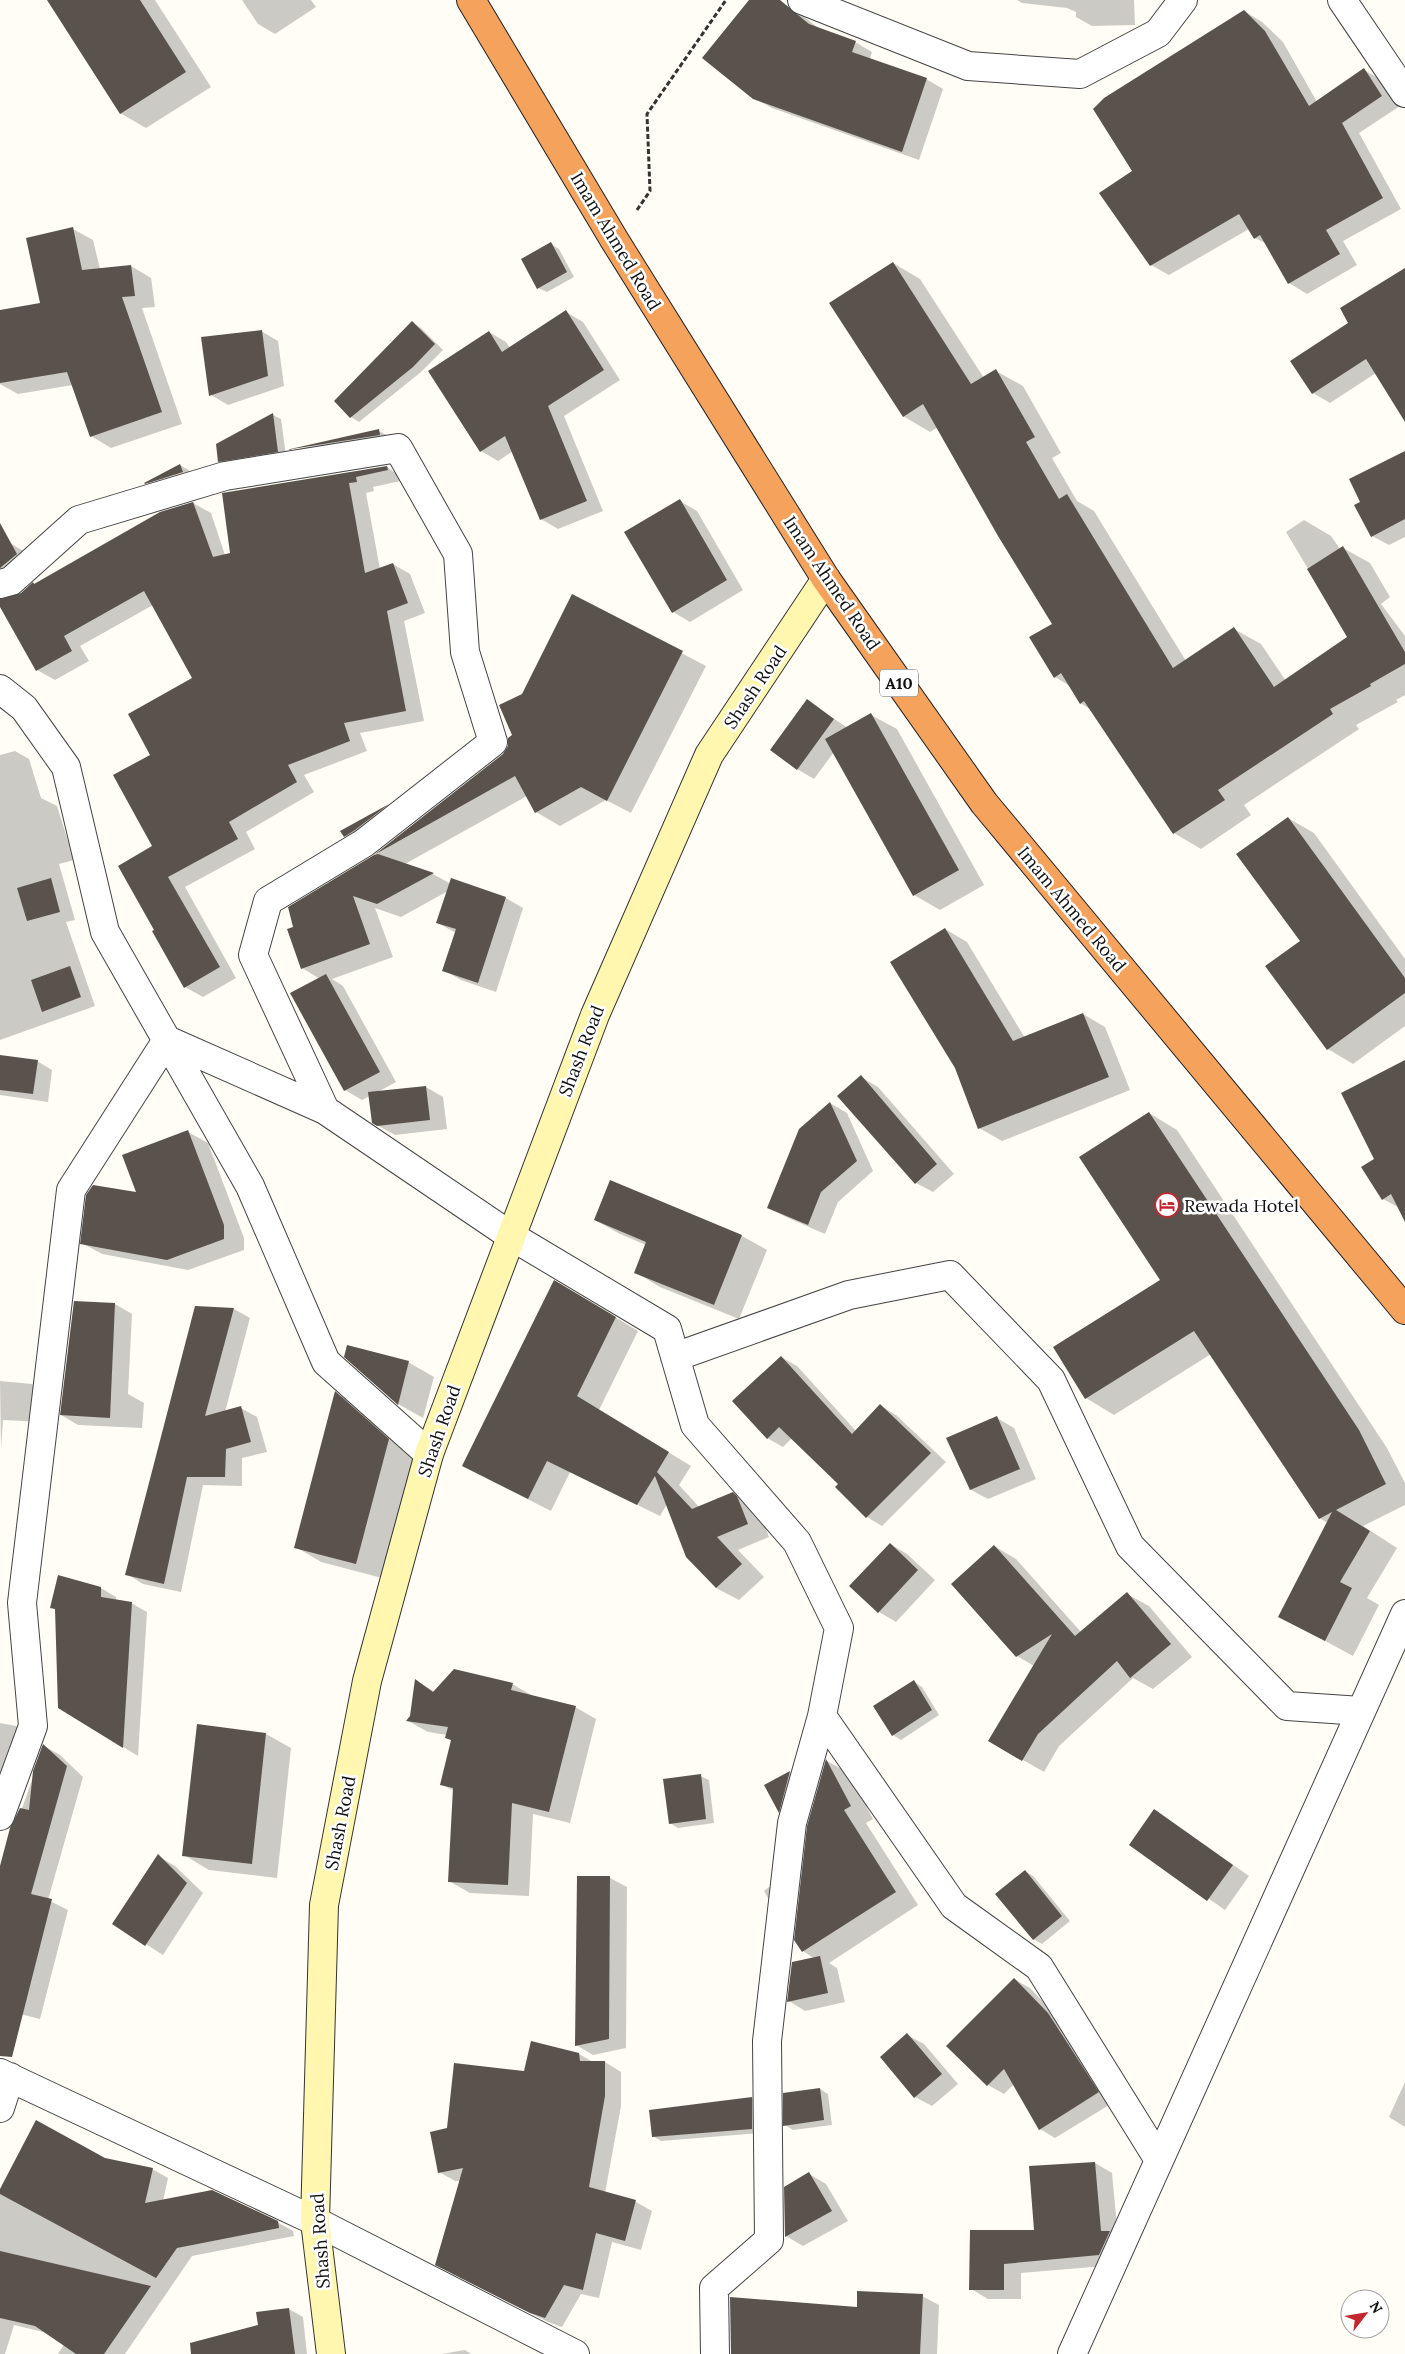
<svg xmlns="http://www.w3.org/2000/svg" width="1405" height="2354" font-family="Lora,serif">
  <style>
    .shadow { fill: #0003 }
    .building { fill: #5a524d }
    .lines { fill: none; stroke-linecap: round; stroke-linejoin: round }
    .street-casing { stroke: #444; stroke-width: 30 }
    .secondary-casing { stroke: #333; stroke-width: 30 }
    .highway-casing { stroke: #222; stroke-width: 30 }
    .path { stroke: #333; stroke-width: 3; stroke-dasharray: 5 2.5; stroke-linecap: butt }
    .street { stroke: #fff; stroke-width: 28 }
    .secondary { stroke: #fff6b0; stroke-width: 28 }
    .highway { stroke: #f5a25d; stroke-width: 28 }
    .labels { text-anchor: middle; dominant-baseline: central; stroke-width: 5; stroke-linejoin: round; paint-order: stroke }
    .shield { fill: #fff; stroke: #585858; stroke-width: 1 }
    .shield-label { font-size: 16px; font-weight: bold; fill: #111 }
    .street-label { font-size: 18px; fill: #111; stroke: #fff }
    .poi-label { font-size: 18px; fill: #111; stroke: #fff; text-anchor: start }
  </style>
  <rect width="100%" height="100%" fill="#fffdf5"/>
  <path class="shadow" d="M49 0H155L211 87 146 128 120 113Z
    M242 0H311L316 7 275 34 258 24Z
    M1017 0H1134L1135 25 1092 26 1076 17V12L1067 8 1022 3Z
    M784 5 801 14 818 28 855 42 872 52 870 59 926 79 943 89 919 160 772 108 754 98Z
    M1244 11 1262 22 1283 42 1317 102 1364 70 1382 80 1400 106 1359 133 1401 209 1343 241 1357 265 1307 294 1289 283 1267 244 1255 238 1249 229 1169 275 1151 265 1134 172Z
    M73 229 93 240 100 269 131 266 151 278 155 307 142 308 182 424 111 448 91 436 73 385 18 394 0 384V311L41 304Z
    M551 244 559 249 574 277 547 292 538 288Z
    M893 263 920 279 984 378 996 371 1023 386 1061 453 1052 458 1077 501 1094 511 1186 661 1234 629 1261 644 1286 681 1349 637 1286 532 1304 520 1331 536 1340 549 1343 548 1370 563 1390 597 1381 604 1405 636V695L1396 700 1398 702 1356 725 1359 729 1244 805 1251 815 1201 849 1174 833 1090 709 1080 703 1070 686 1055 677 1054 624 938 427 930 432 903 416Z
    M1405 269V420L1376 373 1330 403 1313 393 1350 323Z
    M566 312 583 322 620 380 564 416 603 511 558 529 541 519 513 451 498 461 481 451 489 332 506 342 510 348Z
    M413 323 421 328 443 350 421 372 359 422 351 417Z
    M261 331 278 341 284 386 228 405 211 395Z
    M273 415 281 419 286 456 228 466 219 461Z
    M379 431 396 440 304 459 290 451Z
    M1405 453V537L1389 545 1372 536 1362 502Z
    M180 465 197 475 163 493 147 483Z
    M387 467 405 480 373 487 374 491 366 493 380 569 393 564 410 574 425 613 404 621 424 721 360 733 367 751 304 775 314 792 246 832 255 849 185 887 236 978 203 997 185 987 156 930 152 755 194 678 153 605 80 646 89 661 55 680 37 670 0 605V599L16 597 35 585 193 503 211 513 225 555 232 554 224 494Z
    M680 501 697 511 743 590 690 622 673 612Z
    M10 543 27 553 0 588V548Z
    M573 596 706 666 631 813 606 800 560 826 536 812 527 796 405 864 433 874 451 884 506 898 523 908 496 992 461 980 444 970 456 933 438 923 448 891 401 917 375 908 393 957 332 979 343 986 396 1082 376 1093 426 1087 443 1097 447 1129 395 1135 377 1125 370 1096 362 1100 345 1090 320 979 302 968 295 928 374 856 504 755 514 736 523 695Z
    M807 701 848 728 871 715 897 729 984 885 940 910 914 895 834 752 814 779 797 769Z
    M15 751 29 759 41 798 57 806 74 860 59 864 75 920 66 922 95 1006 0 1040V755Z
    M389 805 413 819 370 850 345 836 342 831Z
    M1288 818 1314 833 1405 959V1026L1353 1064 1328 1049 1301 942Z
    M945 929 967 942 1025 1038 1083 1014 1105 1027 1130 1090 1002 1141 979 1128Z
    M0 1056 37 1061 52 1070 48 1102 0 1095Z
    M1405 1062V1211L1383 1199 1375 1159Z
    M861 1077 878 1087 954 1174 933 1192 916 1183Z
    M830 1103 847 1113 873 1171 838 1202 825 1234 786 1217 769 1208Z
    M1149 1113 1177 1130 1387 1448 1405 1483V1505L1363 1526 1397 1548 1367 1598 1379 1605 1353 1656 1279 1616 1328 1523 1319 1518 1211 1354 1114 1415 1086 1398 1055 1348 1162 1281Z
    M188 1132 208 1143 244 1238V1250L188 1270 102 1254 82 1243 137 1194Z
    M610 1182 742 1236 767 1250 739 1319 660 1287 635 1272 646 1245 620 1234 595 1220Z
    M577 1294 638 1331 599 1410 691 1466 679 1485 700 1508 733 1494 759 1510 769 1537 738 1550 764 1577 739 1600 716 1588 667 1504 660 1516 570 1472 551 1511 486 1478Z
    M115 1304 132 1314 128 1394 144 1403 142 1428 78 1425 61 1415Z
    M234 1309 250 1318 225 1412 241 1408 257 1417 267 1452 242 1458V1486L203 1485 181 1592 143 1584 127 1574Z
    M781 1357 797 1366 856 1431 881 1406 896 1415 946 1462 882 1526 867 1517 840 1484 792 1438 783 1447 767 1438Z
    M408 1362 434 1377 423 1418 398 1404Z
    M0 1381 32 1384 48 1393 45 1422 3 1420 1 1449Z
    M336 1393 361 1407 414 1455 382 1578 321 1562 296 1547Z
    M997 1418 1014 1428 1036 1479 988 1499 971 1490Z
    M890 1544 907 1554 935 1580 896 1622 879 1612Z
    M994 1546 1016 1559 1081 1632 1127 1594 1149 1606 1192 1657 1153 1689 1133 1678 1059 1746 1044 1772 990 1741 1034 1666 1017 1656Z
    M101 1588 116 1597V1600L131 1603 147 1612 138 1756 60 1708Z
    M416 1681 435 1692 512 1684 533 1696 575 1707 596 1719 570 1823 533 1814 529 1896 470 1893 449 1881 454 1791 441 1784 452 1741 447 1738V1735L428 1732 408 1721 411 1717Z
    M914 1682 922 1687 939 1715 901 1740 893 1735Z
    M0 1723 16 1726 32 1735 0 1793Z
    M266 1734 291 1748 277 1878 209 1870 184 1855Z
    M44 1746 60 1755 83 1777 48 1900 68 1910 40 2019 0 2009V1871Z
    M827 1761 849 1773 873 1819 866 1823 918 1905 829 1963 837 1968 845 2002 805 2011 789 2001 815 1959 803 1951 796 1940 809 1826Z
    M790 1772 807 1782 796 1822 779 1812 765 1785Z
    M700 1776 709 1780 714 1823 678 1828 670 1823Z
    M1155 1810 1249 1876 1225 1910 1131 1845Z
    M158 1856 175 1866 203 1893 163 1955 114 1924Z
    M1025 1871 1033 1876 1070 1921 1042 1944 1033 1939Z
    M610 1878 627 1887 626 2048 593 2055 576 2045Z
    M769 1887 794 1902 793 1912 768 1898 764 1891Z
    M1014 1979 1030 1988 1065 2025 1114 2102 1055 2138 1040 2129 1014 2084 1004 2094 988 2085Z
    M907 2035 924 2044 958 2084 932 2106 915 2097Z
    M579 2054 593 2062H605L621 2072V2106L605 2193 636 2202 652 2211 641 2250 612 2242 599 2298 581 2294 562 2327 548 2322 453 2274 460 2181H455L439 2172 448 2129 525 2072Z
    M1405 2082V2127L1389 2117Z
    M820 2089 828 2094 832 2125 793 2130 785 2125Z
    M752 2098 760 2103V2133L661 2141 653 2136Z
    M104 2159 152 2169 168 2178 163 2201 277 2222 293 2231 294 2236 192 2256 125 2354H58L68 2338 14 2325 5 2354H0V2191Z
    M1095 2163 1112 2173 1118 2237 1116 2265 1021 2273V2299H988L971 2289 1036 2232 1030 2167Z
    M809 2174 826 2184 848 2221 803 2246 786 2236Z
    M922 2296 939 2305 937 2354H732L858 2308Z
    M289 2309 303 2317 307 2354H202Z
    M465 2350 471 2354H442Z"/>
  <path class="building" d="M47 0H140L186 72 120 114Z
    M749 0H780L809 24 856 41 852 52 927 78 902 152 753 99 702 58Z
    M1244 10 1265 31 1309 106 1364 68 1382 96 1342 123 1383 198 1326 230 1340 254 1288 284 1260 235 1254 239 1239 214 1150 266 1099 193 1132 171 1093 109 1104 98Z
    M73 227 82 270 131 265 135 296 122 297 162 412 90 437 67 372 0 383V310L40 303 26 238Z
    M551 242 567 272 537 289 521 259Z
    M893 262 971 384 996 369 1035 437 1026 442 1059 499 1067 494 1173 668 1234 627 1274 687 1347 637 1307 569 1343 546 1405 652V664L1370 684 1371 686 1330 709 1333 714 1218 790 1225 800 1173 834 1084 701 1080 704 1061 673 1054 678 1029 637 1052 624 998 536 923 404 903 417 829 303Z
    M1405 268V422L1366 359 1312 394 1290 361 1348 323 1340 308Z
    M566 310 604 370 548 406 587 501 540 520 505 436 480 452 428 371 489 331 502 352Z
    M412 321 435 344 413 367 350 418 334 401Z
    M262 330 268 376 209 396 201 337Z
    M273 413 278 452 218 462 216 444Z
    M379 429 380 435 286 450Z
    M1405 451V519L1371 537 1354 505 1360 502 1349 479Z
    M180 464 183 472 145 484 144 483Z
    M387 466 388 470 356 477 357 482 349 483 365 573 393 563 408 603 387 611 406 711 344 723 350 741 288 765 297 782 229 822 238 839 168 877 220 967 184 988 152 931 154 930 118 866 152 846 113 775 150 755 128 714 192 678 144 591 64 636 72 651 36 671 0 607V599L21 593 33 582 34 584 160 512 193 502 213 557 230 553 222 493Z
    M680 499 727 580 672 613 624 532Z
    M0 523 17 554 0 568Z
    M572 594 683 651 607 801 581 787 535 813 515 776 374 855 378 854 434 873 377 904 353 896 370 944 301 969 287 929 293 927 288 907 374 855 503 754 508 746V738L512 735 499 705 522 694Z
    M807 699 834 719 797 770 770 750Z
    M871 713 959 870 913 896 825 739Z
    M389 804 355 830 344 837 340 831Z
    M1288 817 1405 978V993L1327 1050 1265 966 1300 941 1236 854Z
    M51 878 60 912 27 921 17 888Z
    M451 878 506 897 478 983 442 971 456 929 436 923Z
    M945 928 1013 1041 1083 1013 1109 1077 978 1129 955 1068 890 962Z
    M70 966 81 997 42 1012 31 980Z
    M326 974 380 1072 344 1091 290 993Z
    M0 1055 38 1060 33 1094 0 1090Z
    M1405 1060V1222L1391 1194 1382 1200 1361 1167 1374 1159 1341 1093Z
    M861 1075 937 1164 915 1184 837 1096Z
    M426 1086 430 1120 377 1126 372 1123 368 1092Z
    M830 1102 857 1161 821 1192 808 1225 767 1208 799 1129Z
    M1149 1112 1359 1430 1386 1484 1336 1510 1370 1531 1340 1582 1352 1588 1325 1641 1278 1617 1332 1512 1319 1519 1194 1331 1085 1399 1053 1347 1160 1280 1079 1157Z
    M188 1130 224 1225V1239L167 1260 80 1244 86 1195 93 1185 136 1192 122 1155Z
    M610 1180 742 1235 714 1305 634 1273 646 1242 594 1220Z
    M554 1280 616 1317 577 1396 669 1452 657 1472 692 1509 733 1492 737 1496 748 1524 717 1537 742 1564 716 1588 686 1557 655 1476 637 1505 547 1461 528 1499 462 1466Z
    M74 1301 115 1303 110 1418 60 1415Z
    M195 1306 234 1308 205 1416 241 1406 251 1442 226 1449 225 1477H187L164 1584 125 1575Z
    M347 1345 409 1361 398 1405 344 1357Z
    M781 1356 852 1434 880 1404 931 1453 866 1518 835 1487 838 1484 779 1427 767 1439 732 1401Z
    M335 1391 389 1439 356 1564 294 1548Z
    M997 1416 1020 1469 970 1490 946 1438Z
    M890 1543 918 1570 878 1613 849 1586Z
    M994 1545 1075 1636 1127 1592 1171 1644 1130 1678 1117 1661 1038 1734 1022 1761 988 1741 1052 1634 1016 1657 951 1584Z
    M58 1575 101 1587V1597L132 1602 123 1748 58 1708 55 1609 50 1608Z
    M454 1669 513 1683 511 1690 576 1706 549 1812 512 1803 508 1885 448 1882 453 1788 440 1785 451 1740 445 1738 448 1727 406 1721 410 1716 415 1679 433 1692Z
    M914 1680 932 1710 892 1736 873 1706Z
    M197 1724 266 1733 252 1864 182 1856Z
    M43 1744 67 1766 31 1894 52 1899 12 2057 0 2056V1866L10 1828 20 1808 29 1810 33 1771Z
    M826 1759 851 1806 844 1810 896 1892 802 1952 794 1940 807 1826Z
    M790 1771 779 1813 764 1785Z
    M701 1774 706 1819 669 1824 663 1779Z
    M1154 1809 1233 1865 1207 1901 1129 1845Z
    M158 1854 187 1883 145 1946 112 1924Z
    M1025 1870 1062 1916 1033 1940 995 1894Z
    M577 1876H610L609 2039 575 2046Z
    M820 1956 828 1993 787 2002 792 1962Z
    M1014 1978 1048 2013 1099 2092 1039 2130 1004 2069 987 2086 946 2046Z
    M907 2033 942 2074 914 2098 880 2057Z
    M531 2041 579 2053 580 2061H605V2096L589 2187 636 2200 625 2241 596 2233 583 2290 564 2285 545 2318 530 2313 435 2265 463 2168 438 2173 430 2132 447 2128 454 2063 524 2071Z
    M820 2088 824 2120 783 2126V2093Z
    M752 2097V2129L652 2137 649 2110Z
    M36 2120 105 2158 153 2168 145 2203 212 2190 278 2221 279 2228 177 2248 156 2278 0 2194V2189Z
    M1095 2162 1101 2231H1110L1099 2255 1004 2264V2290H969L970 2230H1034L1029 2166Z
    M809 2172 832 2211 785 2237 784 2187Z
    M0 2251 151 2286 104 2354H76L35 2326 0 2318Z
    M857 2291 923 2294 920 2354H731L730 2297 857 2307Z
    M289 2308 295 2354H191L190 2343 258 2325 256 2312Z"/>
  <g class="lines">
    <g class="street-casing">
      <path id="street" d="M802 0 968 66 1080 74 1158 33 1183 0
        M1342 0 1405 93
        M0 584 11 581 79 520 225 476 398 448 458 554 465 652 493 742 364 843 268 901 253 955 325 1110 511 1236 667 1329 695 1425 797 1542 839 1628 822 1716 954 1906 1039 1967 1159 2160
        M0 689 24 708 66 767 105 932 250 1186 326 1362 429 1454
        M675 1357 849 1295 950 1275 1051 1380 1130 1546 1287 1706 1361 1711
        M0 1816 33 1726 22 1603 71 1190 167 1040 325 1110
        M0 2073 315 2221 575 2354
        M0 2108 10 2077
        M715 2354 714 2288 769 2240 767 2041 792 1823 822 1716
        M1072 2354 1405 1614"/>
    </g>
    <g class="secondary-casing">
      <path id="secondary" d="M331 2354 315 2221 324 1905 367 1681 429 1454 595 1015 709 755 826 579"/>
    </g>
    <g class="highway-casing">
      <path id="highway" d="M471 0 615 241 826 579 984 803 1405 1310"/>
    </g>
    <path class="path" d="M637 210 650 191 647 114 726 0"/>
    <use href="#street" class="street"/>
    <use href="#secondary" class="secondary"/>
    <use href="#highway" class="highway"/>
  </g>
  <defs>
    <g id="hotel-ring" transform="scale(1.25)"><circle r="9.5" fill="#fff" stroke="#c4262e" stroke-width="1.5"/><path d="M-6-4.5h1.5V1H6V5H4.5V3h-9V5H-6ZM-4 0a1.8 1.8 0 1 1 3.6 0ZM.5 0V-2.5h3Q6-2.5 6 0Z" fill="#c4262e"/></g>
  </defs>
  <g fill-rule="evenodd">
    <use href="#hotel-ring" x="1167" y="1205"/>
  </g>
  <g class="labels">
    <rect class="shield" x="880" y="669.5" width="38" height="27" rx="4"/>
    <g class="shield-label">
      <text x="899" y="683">A10</text>
    </g>
    <g class="street-label">
      <text transform="translate(616 241) rotate(59)">Imam Ahmed Road</text>
      <text transform="translate(832 583) rotate(56)">Imam Ahmed Road</text>
      <text transform="translate(755 687) rotate(-56)">Shash Road</text>
      <text transform="translate(1072 909) rotate(50)">Imam Ahmed Road</text>
      <text transform="translate(581 1051) rotate(-69)">Shash Road</text>
      <text transform="translate(439 1431) rotate(-71)">Shash Road</text>
      <text transform="translate(340 1823) rotate(-79)">Shash Road</text>
      <text transform="translate(320 2241) rotate(-94)">Shash Road</text>
    </g>
    <g class="poi-label">
      <text x="1184" y="1205">Rewada Hotel</text>
    </g>
  </g>
  <g transform="translate(1365 2314) rotate(59)"><circle r="24" fill="#ffffff" stroke="#a0a0a0"/>
  <path d="M0-4L9 19L0 12L-9 19Z" fill="#c4262e"/>
  <text y="-8" font-size="14" font-weight="bold" text-anchor="middle" fill="#111111">N</text>
  </g>
</svg>
